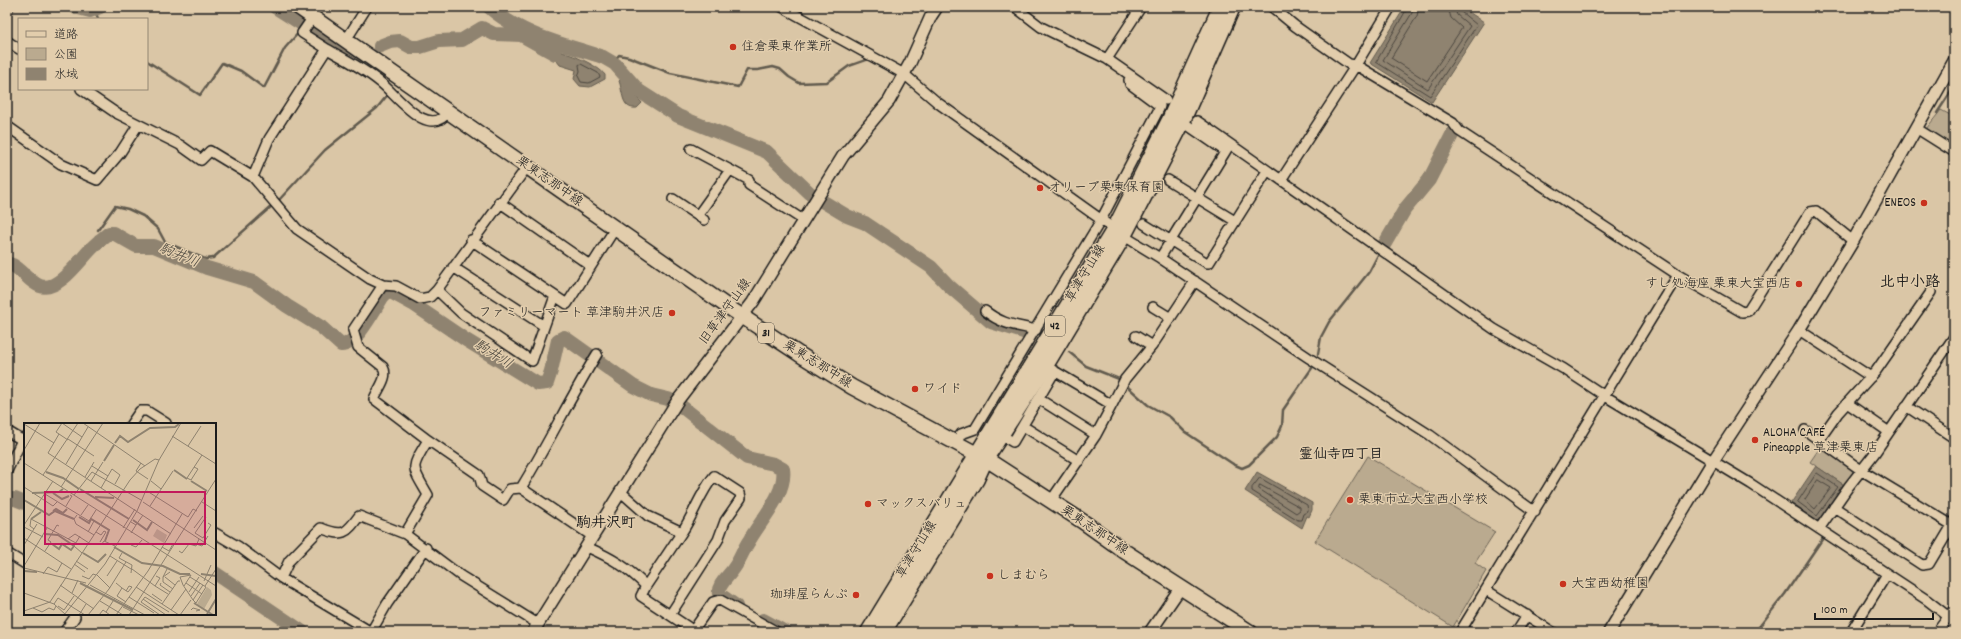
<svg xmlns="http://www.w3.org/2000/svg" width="1961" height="639" font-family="Dekko,'Klee One',sans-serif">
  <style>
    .green { fill: #baaa8f; stroke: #6b6356 }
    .water { fill: #8f8370; stroke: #615a4e }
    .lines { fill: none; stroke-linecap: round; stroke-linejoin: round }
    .shore { stroke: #4a453e; stroke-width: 1 }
    .stream { stroke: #615a4e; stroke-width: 2.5 }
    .river { stroke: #8f8370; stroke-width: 14 }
    .minor-casing { stroke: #1c1c1c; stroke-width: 12 }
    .tertiary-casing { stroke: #1c1c1c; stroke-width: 14 }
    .primary-casing { stroke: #1c1c1c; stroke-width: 17 }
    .minor { stroke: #e2cdac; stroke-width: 9 }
    .tertiary { stroke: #e2cdac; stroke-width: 11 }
    .primary { stroke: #e2cdac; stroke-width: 14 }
    .poi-dot { fill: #c8321e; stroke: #e2cdac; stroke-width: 1.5 }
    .labels { text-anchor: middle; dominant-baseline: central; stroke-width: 3; stroke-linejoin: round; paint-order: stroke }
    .shield { fill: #e2cdac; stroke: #575147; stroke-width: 1 }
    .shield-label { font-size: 12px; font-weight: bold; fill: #1c1c1c }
    .poi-label { font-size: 13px; fill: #1c1c1c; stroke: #e2cdac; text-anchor: start }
    .street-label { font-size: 13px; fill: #1c1c1c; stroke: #e2cdac }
    .water-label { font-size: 14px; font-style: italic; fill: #444039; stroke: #e2cdac }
    .neighbourhood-label { font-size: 14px; font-weight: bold; fill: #1c1c1c; stroke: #e2cdac }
    .quarter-label { font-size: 15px; font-weight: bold; fill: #1c1c1c; stroke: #e2cdac }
    .inset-river { fill: none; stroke: #8f8370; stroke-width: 2 }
    .inset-road { fill: none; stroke: #8e826f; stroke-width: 1 }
    .view { fill: #c2185b; fill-opacity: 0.15; stroke: #c2185b; stroke-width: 2 }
    .inset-edge { fill: none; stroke: #1c1c1c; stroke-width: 2 }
  </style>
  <rect width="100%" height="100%" fill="#dac6a6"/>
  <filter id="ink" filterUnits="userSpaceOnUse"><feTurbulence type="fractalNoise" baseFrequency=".025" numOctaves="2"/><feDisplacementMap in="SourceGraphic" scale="8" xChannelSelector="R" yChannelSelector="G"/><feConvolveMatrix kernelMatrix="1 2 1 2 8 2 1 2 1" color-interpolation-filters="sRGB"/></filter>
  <g filter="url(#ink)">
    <path class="green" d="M1941 110 1954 117V149L1926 129Z
      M1821 446 1852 468 1853 474 1844 485 1810 462Z
      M1368 456 1495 532 1475 563 1486 571 1453 627 1315 541Z"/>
    <path class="water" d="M1405 7H1461L1484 22 1432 102 1370 63Z
      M558 51C571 54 598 65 605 75V79L590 87 580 86 574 79 576 70 560 65 553 56Z
      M621 79 642 103 637 108C621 110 623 91 619 81Z
      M1816 466 1844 485 1820 520 1817 521 1791 503Z
      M1257 472 1312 503V510L1309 517 1307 516 1302 528 1245 491Z"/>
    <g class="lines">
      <path class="shore" d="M1408 7 1376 62 1430 96 1477 25 1461 12 1459 7
        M1413 7 1412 13 1383 60 1428 89 1470 26 1457 15 1454 7
        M1419 7 1417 16 1391 58 1427 81 1462 28 1451 18 1448 7
        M581 64 598 73 600 77 589 83 581 82 578 76 580 71 579 65Z
        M1817 473 1838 487 1817 516 1798 502Z
        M1260 478 1307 505 1308 511 1303 514 1301 520H1298L1252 491V488Z
        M1818 480 1831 488 1815 509 1805 500Z
        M1260 485 1300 507V510L1296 513 1259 489Z"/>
      <path class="stream" d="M95 10 98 19
        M147 61 200 95 222 63 241 71 264 88 285 48 300 31
        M613 62 619 55 629 57 670 73 738 87 747 70H758L773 67 780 69 789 77 799 83 827 82 849 66 866 60
        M1937 113 1954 87
        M279 200 325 150 377 108 389 93
        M98 230 115 206 128 209 143 216 158 229 165 242 205 259 213 258 273 205
        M94 245 96 236
        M1069 352 1086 366 1119 379 1148 405 1170 417 1185 432 1233 464 1242 468 1249 465 1277 437 1282 426 1283 410 1312 368
        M1318 354 1321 337 1329 322 1369 272 1379 253
        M72 627 81 632
        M1755 632 1785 594 1823 538"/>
      <path class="river" d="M75 7 90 11 100 7
        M275 7 305 26
        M489 7C520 35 564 44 603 57L615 64 639 91 678 116 767 152 812 195 847 216 865 223 931 267 949 286 991 322 1030 334
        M7 10 8 7
        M311 31 357 63
        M380 46 390 42 400 41 411 47H420L439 41 462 40 482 28 494 34 521 35 555 54
        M1384 245 1405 209 1429 180 1456 127
        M7 263C22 267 27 281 40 286 59 293 83 255 95 245 99 241 104 237 109 233H113L136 246H154L207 268 254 282 287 306 321 327 341 345C356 346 375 308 383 296L389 291 413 304 466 340 538 384 547 383 551 371 558 340 564 337 633 386 651 395 668 399 681 406 747 458 774 464 783 469C787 493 760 521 749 541 743 550 740 560 734 568 729 576 717 585 719 594L736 606
        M7 499H15L25 503
        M215 573 303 632
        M763 620 785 632"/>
      <g class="minor-casing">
        <path id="minor" d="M782 7 904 74 938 103 1124 236 1160 258 1309 358 1430 435 1535 512
          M1015 7 1041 27 1107 59 1166 100
          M1272 7 1295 26 1349 64 1356 65 1453 123 1459 131 1678 275 1742 312 1748 311 1810 212 1816 211 1853 241
          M346 40 367 7
          M7 41 19 49
          M327 49C345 59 364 69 380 82 397 95 428 141 449 111
          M1107 59 1141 7
          M81 89 116 113 180 145 201 160 210 151 253 177 297 229 370 279 383 285 396 286 420 299 430 297 437 290 527 167
          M1197 121 1494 329 1564 369 1605 396 1751 484 1927 600 1954 621
          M1183 122 1225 151
          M7 126 61 164 97 180 120 153 138 125
          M1916 128 1954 152
          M691 149 749 180V185L803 220
          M253 177 269 139 327 49 302 33 313 17
          M1168 180 1235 221
          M1281 180 1356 65 1391 7
          M673 199 704 220
          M499 202 591 266
          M698 215 730 170
          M1144 224 1207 263H1209L1267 171
          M471 240 567 304 616 227
          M1160 258 1230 144
          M453 267 544 326
          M383 285 353 330 358 347 383 367C389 377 378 389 374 399L428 440 479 475 482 486 503 500 510 489 521 488 592 536
          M437 290 461 313 532 361 555 296
          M1153 307 1171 318
          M985 311C1003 325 1015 325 1036 330
          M1799 330 1871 377
          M1136 336 1152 346
          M1046 366 1112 405 1096 435 1050 502
          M1039 399 1096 435
          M1847 403 1889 432
          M1112 405 1125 379 1152 346 1195 281
          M1906 406 1954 438
          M131 424 140 411H147L166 423
          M1023 426 1079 461
          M1805 430 1861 470 1952 525
          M7 431 22 440 25 438
          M1001 435 1013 442 1055 371
          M1819 440 1838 413 1876 371 1931 292
          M955 442 961 434 975 429 1101 220 1159 109 1160 106 1157 104 1130 84 1129 80 1132 76
          M7 471 22 440
          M521 488C548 444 570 398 597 354
          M621 492 648 516 682 532C694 514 700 493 714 476L740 493 741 498 725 521 718 540 670 615
          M1834 507 1922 565 1929 564 1954 522
          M1819 529 1849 486 1874 454 1954 337
          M215 533 239 547 281 578 371 632
          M405 534 428 495C411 465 410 470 428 440
          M587 547C612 558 627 567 646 586L641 596 688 627
          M7 553 25 564
          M281 578 289 561 321 528C343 537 346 534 359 516L405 534 461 576 538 624
          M646 586 682 532
          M1486 590 1553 632
          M64 632 75 617 74 614
          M371 632 387 604 426 548
          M692 632 713 602 720 600 777 632
          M1460 632 1678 275
          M1516 632 1527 615
          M1851 632 1887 574
          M1937 632 1954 609"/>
      </g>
      <g class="tertiary-casing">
        <path id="tertiary" d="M533 632 678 400 753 302 843 156 889 101 910 63 931 16 937 7
          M1150 632 1181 587
          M1609 632 1713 461 1799 330 1853 241 1954 61"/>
      </g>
      <g class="primary-casing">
        <path id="primary" d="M298 7 728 307 799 354 852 387 986 459 1082 521 1124 551 1250 632
          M868 632 1114 229 1169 120 1220 7
          M884 632 977 479 986 459 1046 366 1124 236 1179 130 1233 7"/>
      </g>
      <use href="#minor" class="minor"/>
      <use href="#tertiary" class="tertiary"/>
      <use href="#primary" class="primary"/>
    </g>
  </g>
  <g class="poi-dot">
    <circle cx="733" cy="47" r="4"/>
    <circle cx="1040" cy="188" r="4"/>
    <circle cx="1924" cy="203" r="4"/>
    <circle cx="1799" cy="284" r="4"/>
    <circle cx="672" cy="313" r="4"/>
    <circle cx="915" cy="389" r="4"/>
    <circle cx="1755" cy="440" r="4"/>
    <circle cx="1350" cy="500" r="4"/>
    <circle cx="868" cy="504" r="4"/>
    <circle cx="990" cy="576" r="4"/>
    <circle cx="1563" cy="584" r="4"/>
    <circle cx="856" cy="595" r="4"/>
  </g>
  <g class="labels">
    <g class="shield">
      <rect x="1045" y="316" width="20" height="20" rx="3"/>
      <rect x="758" y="323" width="16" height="20" rx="3"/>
    </g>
    <g class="shield-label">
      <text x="1055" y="326">42</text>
      <text x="766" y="333">31</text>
    </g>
    <g class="poi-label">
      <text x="741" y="47">住倉栗東作業所</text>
      <text x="1048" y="188">オリーブ栗東保育園</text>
      <text x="1916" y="203" text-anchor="end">ENEOS</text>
      <text x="1791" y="284" text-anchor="end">すし処海座 栗東大宝西店</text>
      <text x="664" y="313" text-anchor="end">ファミリーマート 草津駒井沢店</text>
      <text x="923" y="389">ワイド</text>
      <text x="1763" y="433">ALOHA CAFÉ<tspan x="1763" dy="15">Pineapple 草津栗東店</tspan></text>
      <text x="1358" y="500">栗東市立大宝西小学校</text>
      <text x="876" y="504">マックスバリュ</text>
      <text x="998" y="576">しまむら</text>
      <text x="1571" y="584">大宝西幼稚園</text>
      <text x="848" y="595" text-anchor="end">珈琲屋らんぷ</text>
    </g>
    <g class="street-label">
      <text transform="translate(549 182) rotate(35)">栗東志那中線</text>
      <text transform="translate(1086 274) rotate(-59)">草津守山線</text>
      <text transform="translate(726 312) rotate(-54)">旧草津守山線</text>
      <text transform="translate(817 365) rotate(32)">栗東志那中線</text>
      <text transform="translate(1094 531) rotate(34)">栗東志那中線</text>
      <text transform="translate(917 550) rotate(-58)">草津守山線</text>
    </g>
    <g class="water-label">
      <text transform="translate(179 256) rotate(22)">駒井川</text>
      <text transform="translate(493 355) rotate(32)">駒井川</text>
    </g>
    <g class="neighbourhood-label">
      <text x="1341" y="455">霊仙寺四丁目</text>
    </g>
    <g class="quarter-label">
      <text x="1910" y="283">北中小路</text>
      <text x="606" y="524">駒井沢町</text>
    </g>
  </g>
  <g transform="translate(24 423)">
    <rect width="192" height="192" fill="#dac6a6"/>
    <path d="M133 106 143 112 140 120 129 113ZM183 164 187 167 188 172 180 186 173 181Z" fill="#baaa8f"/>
    <path class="inset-river" d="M91 20 96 13 104 19 126 5 151 4 155 1M80 38 90 22M150 47 163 56M22 49 39 55 55 66M167 58 183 68M56 66 105 96M8 70 35 69 39 66M29 70 38 76 45 73M71 74 90 75M0 77 25 92 31 88 50 96M29 88 32 86 39 90 43 86M55 94 65 100 67 96 85 107 81 118M7 96 17 89M109 97 123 107 128 99M21 111 34 112 50 123M28 121 35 126 38 121 47 127 50 123M90 124 118 140 139 143 156 151H166M59 130 74 139 82 131M0 148 13 149M177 151 192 153M56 160 109 187M170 180 189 192M183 191 192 176"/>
    <path class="inset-road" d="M38 0 32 9 44 17M38 0 58 14M59 0 121 43M0 1 30 20M35 11 24 30 147 111M148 13 192 41M44 16 70 33M164 23 177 3M0 27 16 0M0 40 192 163M117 40 112 48 124 56M42 41 64 4M68 43 84 53M170 44 174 46 167 57 163 55 178 32M19 52 54 0M61 54 70 39M67 58 79 39M127 58 137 66M0 64 29 83 33 79M37 64 79 0M77 65 88 46 96 52 91 61M123 68 164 94 169 86 173 88M21 71 65 98 72 87M50 72 68 49 117 77M119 79 192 127M178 79 192 88M42 83 48 73 46 72M126 83 149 48M53 92 50 96 52 101 70 112M57 92 64 82M7 96 52 120M7 96 6 103 10 106M107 99 112 102 107 110M0 102 29 58M112 102 119 92M0 104 19 114M99 105 111 86M170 105 179 93M64 109 70 98M72 109 77 112 80 108 82 109 76 119M171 110 179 115 187 102 184 100M171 110 182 94M56 113 50 123 58 130M0 115 47 146M44 116 51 111 65 120M172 121 178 123 184 113M0 122 13 101M77 122 80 118 91 123M107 122 112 124 118 117M138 124 145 128 149 121M21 128 27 119 24 117 33 102 35 103M155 128 158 130 165 121 172 123 175 116M98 130 95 135 108 142 107 150M86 133 107 146M52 138 64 146M50 141 61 149M0 143 23 105M0 145 62 160M108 146 131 163 136 155 132 153M143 146 139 154 146 149M19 151 24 144 33 149 38 140M73 152 86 165M58 153 65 156 69 151 72 152M83 153 93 138M139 154V159L149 166M141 154 151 162M180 158 187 142M92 160 98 165 93 173 102 179M137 160 136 162 146 169M162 160 178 171M36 162 70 186M66 162 121 192M131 163 144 171M160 163 167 152 156 154 159 162 169 177 172 180 182 164 166 154M181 163 192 146M112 164 155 192M98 165 104 169 108 164 105 163 102 168M165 169 175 154M0 170 30 181 42 192M48 170 54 157M128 171 138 178M167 173 176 160M105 174 130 190M119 176 142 192M169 177 179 162M76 178 99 192M30 181 34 175 61 192M138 181 154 158H156M34 183 40 187 50 173M99 184 115 192M9 185 18 189 25 185 30 187 32 183M147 187 162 166M167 187 169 185 176 187 172 188M0 188 26 179 106 57 116 46 131 36 135 37M82 189 91 175M40 192 81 141 113 88 135 37 157 0M55 192 62 181M64 192 85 166 102 139M75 192 79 187 86 192M92 192 124 148 158 91M105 192 192 56M136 192 117 179 121 174 145 189M156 192 167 177"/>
    <path class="view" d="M21 69H181V121H21Z"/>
    <rect width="192" height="192" class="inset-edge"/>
  </g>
  <rect width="1961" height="639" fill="none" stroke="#e2cdac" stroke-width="24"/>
  <rect x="12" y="12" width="1937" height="615" fill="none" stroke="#1c1c1c" stroke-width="1.5" filter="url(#ink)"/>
  <rect x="18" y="18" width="130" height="72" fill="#e2cdac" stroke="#938672"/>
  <rect x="26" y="31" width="20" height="6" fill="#e2cdac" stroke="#938672"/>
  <text x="54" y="38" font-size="12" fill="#1c1c1c">道路</text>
  <rect x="26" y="48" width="20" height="12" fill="#baaa8f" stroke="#938672"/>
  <text x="54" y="58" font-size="12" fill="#1c1c1c">公園</text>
  <rect x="26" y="68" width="20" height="12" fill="#8f8370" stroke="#938672"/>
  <text x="54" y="78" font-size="12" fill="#1c1c1c">水域</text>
  <path d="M1815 613v6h118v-6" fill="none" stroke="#1c1c1c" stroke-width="2"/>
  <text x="1821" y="613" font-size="12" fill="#1c1c1c" stroke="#e2cdac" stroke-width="3" paint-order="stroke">100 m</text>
</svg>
